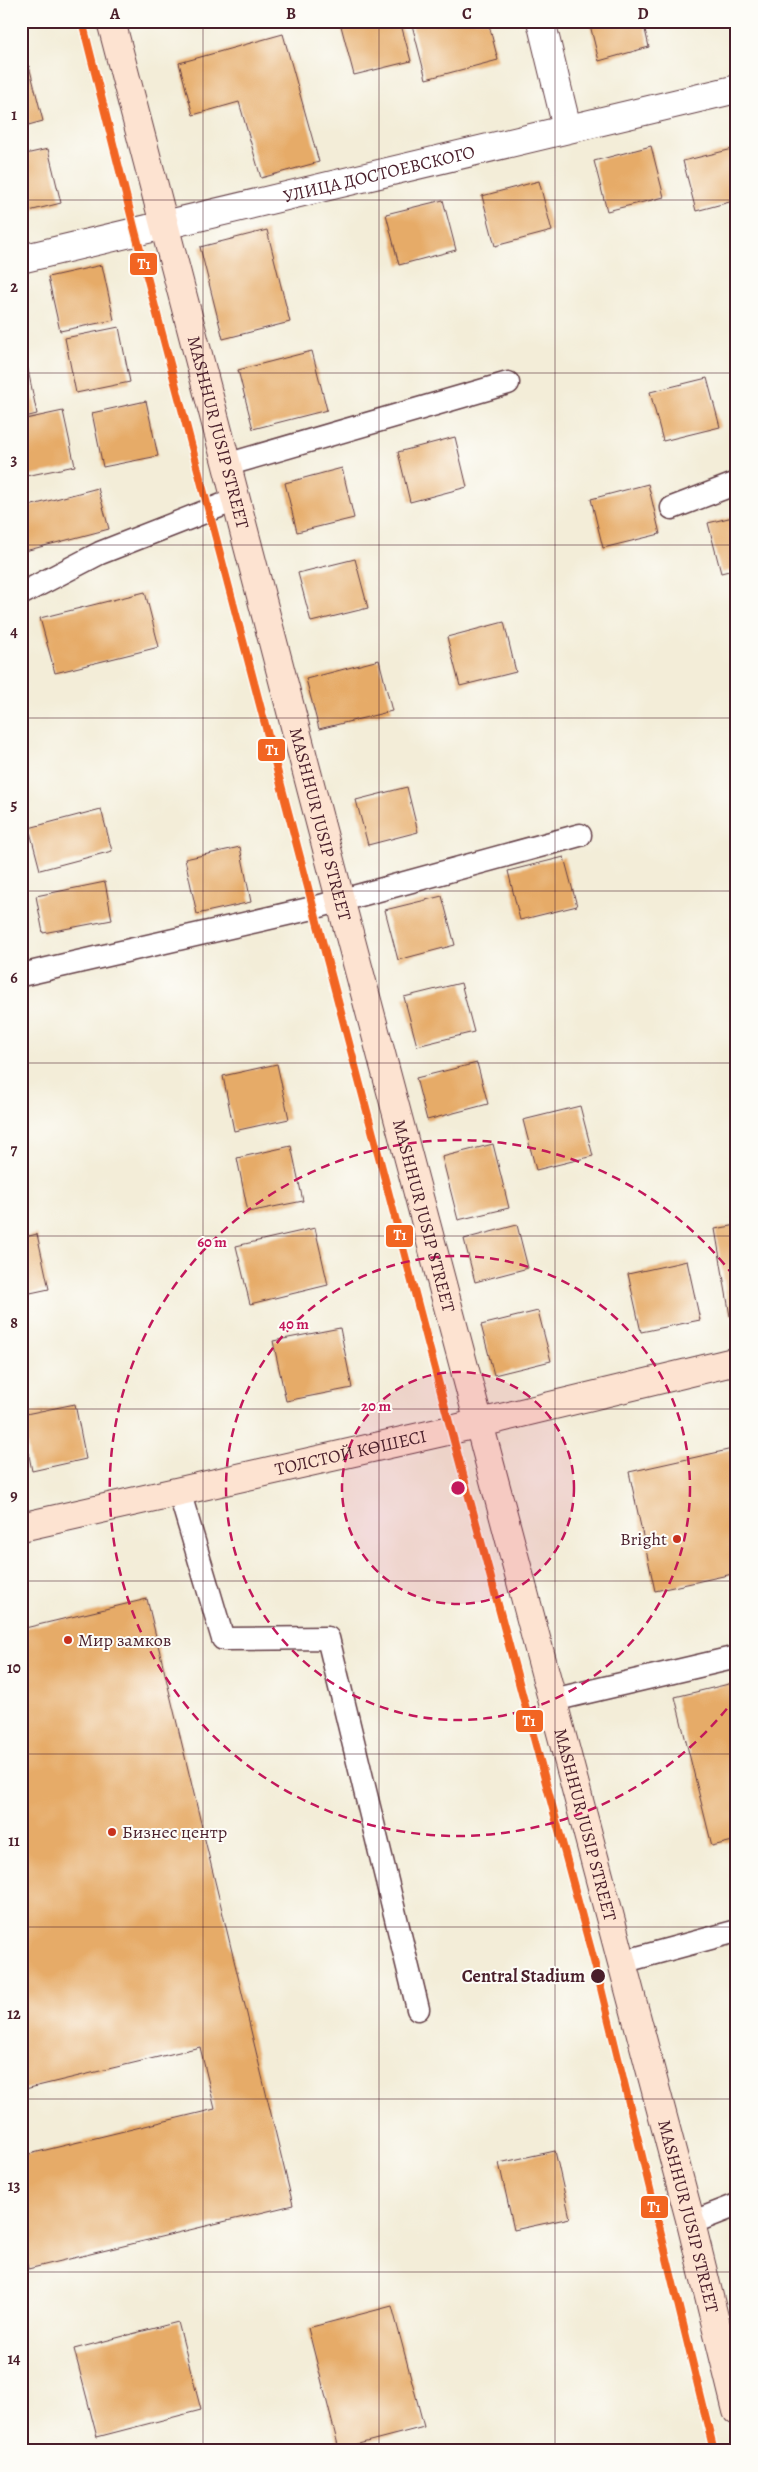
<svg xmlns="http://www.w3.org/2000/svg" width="758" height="2472" font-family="Alegreya,serif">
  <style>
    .building { fill: #e6ab68 }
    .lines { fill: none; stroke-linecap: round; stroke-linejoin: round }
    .lane-casing { stroke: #633e45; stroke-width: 25 }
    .street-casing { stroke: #633e45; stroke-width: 30 }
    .secondary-casing { stroke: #633e45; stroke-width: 30 }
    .lane { stroke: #fff; stroke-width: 22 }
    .street { stroke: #fff; stroke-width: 28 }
    .secondary { stroke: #fde3d1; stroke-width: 28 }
    .tram-1-casing { stroke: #fdfcf7; stroke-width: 11 }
    .tram-1 { stroke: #f26522; stroke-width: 8 }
    .grid { fill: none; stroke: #4a1f2b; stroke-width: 1; stroke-opacity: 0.55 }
    .ring { fill: none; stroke: #c2185b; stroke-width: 2.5; stroke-dasharray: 9 6 }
    .poi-dot { fill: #c8321e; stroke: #fdfcf7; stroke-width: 2 }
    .stop-dot { fill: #4a1f2b; stroke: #fdfcf7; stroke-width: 2 }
    .labels { text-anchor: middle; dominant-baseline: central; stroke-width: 4; stroke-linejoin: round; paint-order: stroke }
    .street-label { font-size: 18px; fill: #4a1f2b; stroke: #fdfcf7 }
    .poi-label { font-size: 18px; fill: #4a1f2b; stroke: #fdfcf7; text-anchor: start }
    .stop-label { font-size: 18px; font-weight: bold; fill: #4a1f2b; stroke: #fdfcf7; text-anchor: end }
    .centre { fill: #c2185b; stroke: #fdfcf7; stroke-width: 2.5 }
    .ring-label { font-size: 15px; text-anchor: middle; font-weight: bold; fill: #c2185b; stroke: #fdfcf7; stroke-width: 4; stroke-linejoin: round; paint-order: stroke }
    .line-badge { stroke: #fdfcf7; stroke-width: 2 }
    .badge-label { font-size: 14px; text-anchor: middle; font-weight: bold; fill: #fff }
    .neatline { fill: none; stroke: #4a1f2b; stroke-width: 2 }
    .grid-label { font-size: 16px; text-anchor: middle; font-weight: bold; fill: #4a1f2b }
  </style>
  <rect width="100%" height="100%" fill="#fdfcf7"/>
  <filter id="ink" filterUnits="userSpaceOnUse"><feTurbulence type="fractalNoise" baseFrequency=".02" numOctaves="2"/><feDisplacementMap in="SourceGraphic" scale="10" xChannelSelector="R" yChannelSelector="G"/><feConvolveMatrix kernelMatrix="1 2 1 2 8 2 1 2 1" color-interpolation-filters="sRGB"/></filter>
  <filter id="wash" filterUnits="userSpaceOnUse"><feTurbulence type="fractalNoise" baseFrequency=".0096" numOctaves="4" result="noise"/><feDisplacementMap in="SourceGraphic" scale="20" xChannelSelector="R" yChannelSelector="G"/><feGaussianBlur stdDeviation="1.12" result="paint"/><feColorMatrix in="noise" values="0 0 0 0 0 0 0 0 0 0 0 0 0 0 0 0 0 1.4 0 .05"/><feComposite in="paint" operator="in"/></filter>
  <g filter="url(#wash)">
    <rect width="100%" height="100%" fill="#f3edd8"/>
    <g id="blocks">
      <path class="building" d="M359 21H400L411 61 354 75 341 26Z
        M411 21H488L498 60 426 79Z
        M589 21H643L649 47 599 61Z
        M283 34 319 162 261 178 239 102 193 115 179 63Z
        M29 66 43 121 21 127V68Z
        M651 146 664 197 607 211 594 161Z
        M737 148V200L696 211 683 161Z
        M48 149 61 203 21 213V155Z
        M539 181 552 231 495 246 482 196Z
        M443 200 456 250 399 265 386 214Z
        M267 230 290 322 223 339 200 247Z
        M102 265 114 320 60 331 48 277Z
        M119 327 130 382 76 393 65 338Z
        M312 351 327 410 253 429 238 370Z
        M26 360 37 414 21 418V361Z
        M707 378 720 427 663 441 650 392Z
        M146 401 158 456 103 467 92 413Z
        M63 411 75 466 21 477V420Z
        M455 437 467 487 410 502 398 452Z
        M342 468 354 518 297 532 285 483Z
        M648 484 660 534 603 548 591 499Z
        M98 488 109 529 21 552V508Z
        M737 516V569L721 573 708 523Z
        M355 559 368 608 311 622 298 573Z
        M145 592 159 647 55 673 40 618Z
        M504 622 516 672 460 686 447 637Z
        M379 660 392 711 319 729 306 679Z
        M407 787 418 832 368 845 356 800Z
        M101 809 112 851 40 870 29 828Z
        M240 847 251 902 197 914 185 859Z
        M564 857 577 906 520 920 508 871Z
        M105 882 112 920 43 933 36 896Z
        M442 896 455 945 398 960 385 910Z
        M461 983 474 1032 417 1046 404 997Z
        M477 1063 488 1104 427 1120 416 1078Z
        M277 1064 289 1119 234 1131 223 1076Z
        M580 1106 593 1156 536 1170 523 1120Z
        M493 1144 509 1208 458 1220 442 1157Z
        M291 1146 303 1201 248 1212 237 1158Z
        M517 1225 528 1268 475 1282 464 1239Z
        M737 1225V1315L730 1316 715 1229Z
        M315 1228 328 1285 250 1304 236 1246Z
        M37 1234 49 1289 21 1295V1238Z
        M687 1261 700 1320 641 1332 628 1274Z
        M538 1311 551 1361 494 1375 481 1325Z
        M340 1328 352 1388 286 1401 273 1341Z
        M75 1404 86 1459 32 1471 21 1415Z
        M737 1448V1573L655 1591 629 1472Z
        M147 1599 293 2205 28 2269 21 2239V2156L215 2109 200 2047 21 2090V1629Z
        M737 1682V1840L712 1846 675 1697Z
        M555 2151 570 2218 514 2230 499 2163Z
        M392 2306 424 2427 339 2449 308 2328Z
        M178 2322 201 2410 97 2437 74 2349Z"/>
    </g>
  </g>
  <g filter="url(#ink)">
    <use href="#blocks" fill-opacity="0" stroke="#633e45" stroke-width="1"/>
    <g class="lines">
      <g class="lane-casing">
        <path id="lane" d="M226 465 508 383
          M672 508 737 483
          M21 594 100 553 235 500
          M21 975 313 908 580 835
          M179 1491 223 1639 328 1638 418 2009
          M553 1700 737 1657
          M622 1962 737 1931
          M691 2223 737 2205"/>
      </g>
      <g class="street-casing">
        <g id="street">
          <path d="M541 21 567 128"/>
          <path id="s1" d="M21 259 737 89"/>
        </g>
      </g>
      <g class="secondary-casing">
        <g id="secondary">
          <path id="s2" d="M111 21 340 899 691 2223 737 2411"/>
          <path id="s3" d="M21 1527 451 1430 737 1361"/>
        </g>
      </g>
      <use href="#lane" class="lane"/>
      <use href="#street" class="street"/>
      <use href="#secondary" class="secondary"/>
      <g class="tram-1-casing">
        <path id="tram-1" d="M82 21 135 231 451 1430 598 1976 714 2451"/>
      </g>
      <use href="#tram-1" class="tram-1"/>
    </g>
  </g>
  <path class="grid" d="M203 21V2451M379 21V2451M555 21V2451M21 200H737M21 373H737M21 545H737M21 718H737M21 891H737M21 1063H737M21 1236H737M21 1409H737M21 1581H737M21 1754H737M21 1927H737M21 2099H737M21 2272H737"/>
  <circle cx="458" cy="1488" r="116" fill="#c2185b" fill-opacity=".12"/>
  <g class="ring">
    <circle cx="458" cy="1488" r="116"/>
    <circle cx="458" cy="1488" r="232"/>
    <path d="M736 1697A348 348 0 1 1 736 1279"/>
  </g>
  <g class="poi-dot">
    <circle cx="677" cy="1539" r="5"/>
    <circle cx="68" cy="1640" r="5"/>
    <circle cx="112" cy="1832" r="5"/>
  </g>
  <circle class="stop-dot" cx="598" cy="1976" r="8"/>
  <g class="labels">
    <g class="street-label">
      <text stroke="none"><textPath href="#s1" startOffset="368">УЛИЦА ДОСТОЕВСКОГО</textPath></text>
      <text stroke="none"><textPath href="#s2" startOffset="425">MASHHUR JUSIP STREET</textPath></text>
      <text stroke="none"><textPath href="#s2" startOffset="830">MASHHUR JUSIP STREET</textPath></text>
      <text stroke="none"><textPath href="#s2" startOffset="1235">MASHHUR JUSIP STREET</textPath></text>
      <text stroke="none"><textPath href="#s3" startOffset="338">ТОЛСТОЙ КӨШЕСІ</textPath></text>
      <text stroke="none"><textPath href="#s2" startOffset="1865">MASHHUR JUSIP STREET</textPath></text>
      <text stroke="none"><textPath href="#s2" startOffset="2270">MASHHUR JUSIP STREET</textPath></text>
    </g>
    <g class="poi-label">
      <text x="667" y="1539" text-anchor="end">Bright</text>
      <text x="78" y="1640">Мир замков</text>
      <text x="122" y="1832">Бизнес центр</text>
    </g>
    <g class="stop-label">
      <text x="585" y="1976">Central Stadium</text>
    </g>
  </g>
  <circle cx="458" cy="1488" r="8" class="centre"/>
  <g class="ring-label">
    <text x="212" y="1247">60 m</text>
    <text x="294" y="1329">40 m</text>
    <text x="376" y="1411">20 m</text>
  </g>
  <g class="line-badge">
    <rect x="129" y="252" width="29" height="24" rx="5" fill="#f26522"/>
    <rect x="257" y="738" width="29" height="24" rx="5" fill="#f26522"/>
    <rect x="385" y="1224" width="29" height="24" rx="5" fill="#f26522"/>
    <rect x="515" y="1709" width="29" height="24" rx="5" fill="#f26522"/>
    <rect x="640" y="2195" width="29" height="24" rx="5" fill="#f26522"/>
  </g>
  <g class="badge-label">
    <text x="144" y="269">T1</text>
    <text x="272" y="755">T1</text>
    <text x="400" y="1240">T1</text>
    <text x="529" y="1726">T1</text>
    <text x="654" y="2212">T1</text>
  </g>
  <rect width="758" height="2472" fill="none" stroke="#fdfcf7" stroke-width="55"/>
  <rect x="28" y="28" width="702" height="2416" class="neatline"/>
  <g class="grid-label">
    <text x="115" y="19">A</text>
    <text x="291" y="19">B</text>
    <text x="467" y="19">C</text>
    <text x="643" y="19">D</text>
    <text x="14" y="120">1</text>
    <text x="14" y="292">2</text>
    <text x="14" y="465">3</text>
    <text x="14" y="637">4</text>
    <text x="14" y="810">5</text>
    <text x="14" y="983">6</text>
    <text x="14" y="1155">7</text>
    <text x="14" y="1328">8</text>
    <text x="14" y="1501">9</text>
    <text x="14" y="1673">10</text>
    <text x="14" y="1846">11</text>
    <text x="14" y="2019">12</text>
    <text x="14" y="2191">13</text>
    <text x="14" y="2364">14</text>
  </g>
</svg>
